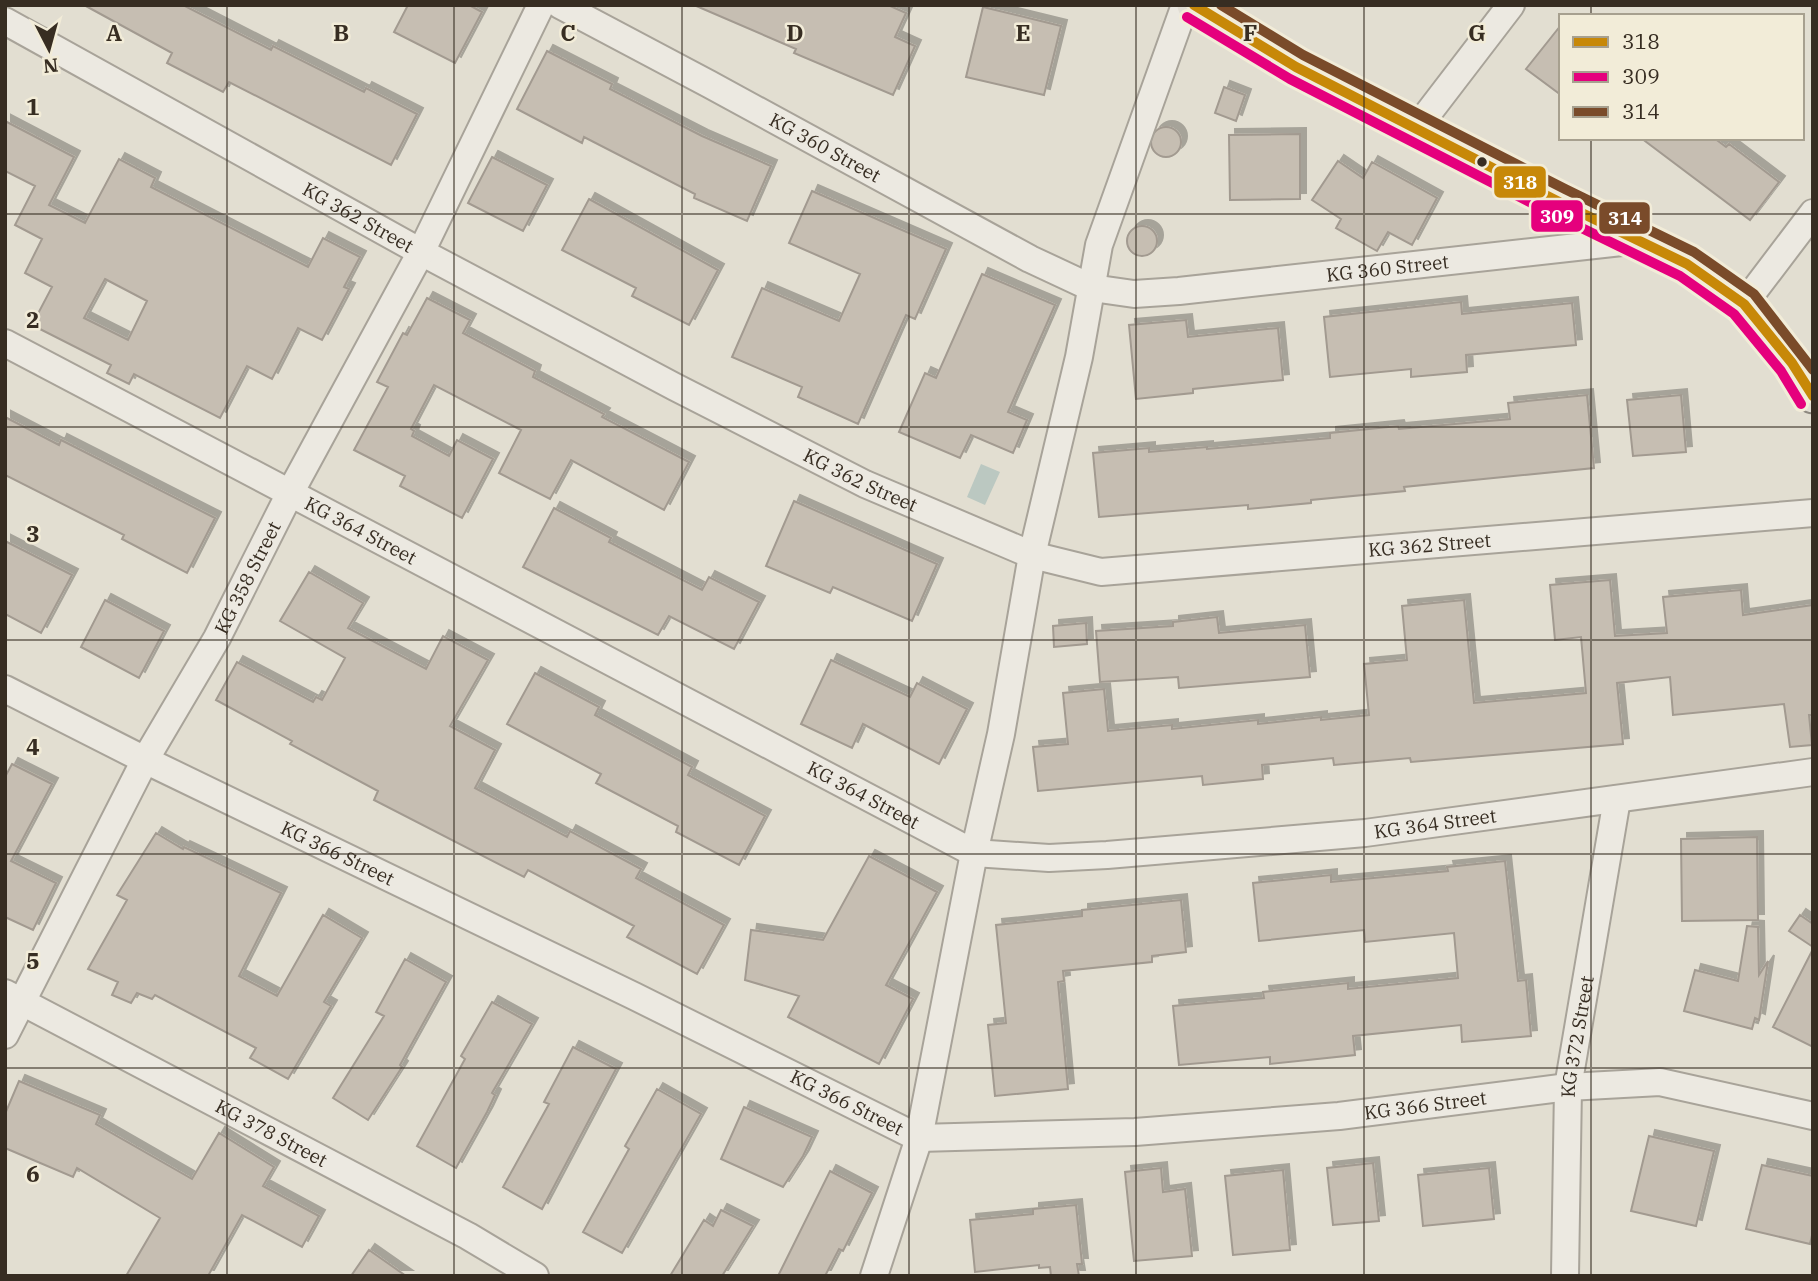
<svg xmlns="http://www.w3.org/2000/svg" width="1818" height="1281" font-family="'IBM Plex Serif',serif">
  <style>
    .water { fill: #bbc8c1 }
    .building { fill: #c6beb2; stroke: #a29a90; stroke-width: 2; fill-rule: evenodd; filter: url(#shadow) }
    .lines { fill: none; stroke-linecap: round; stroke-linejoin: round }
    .minor-casing { stroke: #a8a399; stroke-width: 30 }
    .major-casing { stroke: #8e8980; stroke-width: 37 }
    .minor { stroke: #ece9e1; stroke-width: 26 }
    .major { stroke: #e2ded4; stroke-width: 33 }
    .bus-1-casing { stroke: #f2ecd8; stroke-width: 16 }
    .bus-2-casing { stroke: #f2ecd8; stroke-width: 16 }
    .bus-3-casing { stroke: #f2ecd8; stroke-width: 16 }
    .bus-1 { stroke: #c78808; stroke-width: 10 }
    .bus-2 { stroke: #e5007d; stroke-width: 10 }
    .bus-3 { stroke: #7a4b2a; stroke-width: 10 }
    .grid { fill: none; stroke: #372d22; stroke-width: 2; stroke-opacity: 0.55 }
    .bus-dot { fill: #372d22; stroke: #f2ecd8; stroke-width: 2.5 }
    .labels { text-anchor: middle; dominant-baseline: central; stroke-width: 5; stroke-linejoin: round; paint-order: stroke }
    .street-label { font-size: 19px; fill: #372d22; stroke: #f2ecd8 }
    .grid-label { font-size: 23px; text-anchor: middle; font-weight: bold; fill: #372d22; stroke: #f2ecd8; stroke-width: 5; stroke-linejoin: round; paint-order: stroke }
    .line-badge { stroke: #f2ecd8; stroke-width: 2.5 }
    .badge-label { font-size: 19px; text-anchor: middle; font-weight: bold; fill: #fff }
  </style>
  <defs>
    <filter id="shadow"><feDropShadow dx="6" dy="-6" stdDeviation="0" flood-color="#0004"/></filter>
  </defs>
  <rect width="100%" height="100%" fill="#e2ded1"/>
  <path class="water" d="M981 464 1000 472 985 505 967 497Z"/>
  <path class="building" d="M84 5H183L271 50 273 46 364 92 366 88 417 114 391 165 229 82 223 92 167 63 172 53Z
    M408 5H469L482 12 455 63 394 32Z
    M694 5H888L906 13 895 37 915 46 893 95 794 53 796 49Z
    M983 7 1061 26 1044 95 966 77Z
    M1561 25V95L1526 69Z
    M547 51 612 84 610 89 702 136 771 166 747 221 694 198 695 194 584 137 582 143 517 109Z
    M1224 87 1245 95 1236 121 1215 113Z
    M5 121 74 157 49 205 85 223 119 159 155 178 151 187 308 267 323 238 360 257 344 287 349 289 322 340 298 328 272 379 247 366 220 418 134 374 129 384 107 373 111 365 32 325 52 287 25 273 42 239 15 225 35 186 5 171ZM105 279 147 301 128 340 84 318Z
    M1151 142a15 15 0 1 1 30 0a15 15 0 1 1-30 0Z
    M1300 134V199L1230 200 1229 135Z
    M1641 138H1714L1726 147 1729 144 1779 182 1750 220Z
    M492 157 547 185 523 231 468 203Z
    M1338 161 1363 178 1372 162 1437 198 1412 245 1388 232 1377 251 1336 228 1341 219 1312 200Z
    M812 191 946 249 915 319 906 315 858 424 798 397 802 387 732 357 762 288 839 321 860 274 789 243Z
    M589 199 718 270 689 325 632 296 636 288 562 250Z
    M1127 241a15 15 0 1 1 30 0a15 15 0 1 1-30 0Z
    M982 274 1055 305 1008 412 1027 420 1013 453 971 435 960 458 899 432 925 373 936 378Z
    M427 298 470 320 463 333 535 371 533 377 604 414 602 417 689 462 664 510 571 460 550 499 499 473 521 430 434 385 411 429 414 431 412 436 449 456 457 440 493 459 462 518 400 486 405 476 354 450 388 387 377 382 403 333 407 335Z
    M1461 302 1462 314 1572 303 1576 345 1466 355 1467 372 1411 377V369L1330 377 1324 317Z
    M1186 320 1188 337 1278 328 1283 380 1193 389V393L1136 399 1129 325Z
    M1587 395 1594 468 1404 487 1405 491 1311 500V503L1248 509V505L1099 517 1093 453 1149 448V452L1207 447V449L1330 438V433L1398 426 1399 429 1510 419 1508 403Z
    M1681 395 1686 452 1633 456 1627 400Z
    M5 417 59 445 61 440 215 518 187 573 122 539 124 535 5 475Z
    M794 501 937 564 912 621 833 587 830 593 766 566Z
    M554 508 611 538 609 542 702 590 709 577 759 602 734 649 669 616 658 635 523 567Z
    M5 541 72 575 41 633 5 614Z
    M309 572 363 603 348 628 426 669 443 636 488 660 450 726 495 750 475 788 567 837 570 831 641 869 636 878 724 925 697 974 627 937 634 926 528 870 524 877 374 800 378 791 290 744 292 741 216 700 237 662 313 702 316 697 322 700 345 658 280 621Z
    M1610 580 1615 636 1667 633 1663 597 1741 590 1743 615 1813 605V715H1809L1812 745 1790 747 1784 704 1673 715 1670 677 1617 683 1623 744 1411 762 1410 758 1334 765 1333 758 1262 765 1263 779 1203 785 1202 776 1038 791 1033 747 1068 744 1063 693 1104 689 1108 731 1172 725V729L1258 720V724L1321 717V720L1369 715 1364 664 1407 660 1402 606 1464 600 1474 703 1586 693 1581 637 1555 640 1550 585Z
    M105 600 164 631 139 678 81 647Z
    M1217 617 1219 633 1305 625 1310 677 1179 688 1178 677 1100 682 1096 631 1173 626V622Z
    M1086 623 1087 644 1054 647 1053 626Z
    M831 660 910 697 917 683 967 709 939 764 863 724 852 748 801 724Z
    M535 673 599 707 595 715 692 767 688 775 765 816 739 865 676 832 678 826 596 783 601 774 507 724Z
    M12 764 52 784 11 861 56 883 33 930 5 917V777Z
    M156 833 183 849 184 847 281 893 239 976 277 996 323 915 362 938 324 1002 331 1006 288 1079 250 1058 256 1048 155 995 152 999 137 993 131 1003 112 995 118 982 88 969 127 900 117 895Z
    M1757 837 1758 920 1682 921 1681 839Z
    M869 856 937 892 886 985 913 999 879 1064 788 1017 799 996 745 980 751 930 823 940Z
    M1505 861 1518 981 1526 980 1531 1036 1462 1042 1461 1025 1353 1036 1355 1055 1270 1064V1057L1179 1065 1173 1006 1264 998 1263 992 1348 983V989L1458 978 1454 933 1365 942 1364 930 1259 941 1253 883 1331 875V882L1448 871 1447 867Z
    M1181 900 1186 952 1152 956V962L1063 971 1064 981 1058 982 1068 1089 995 1096 988 1025 1006 1023 996 925 1082 916V910Z
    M1800 915 1813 924V947L1789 931Z
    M1747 926 1758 927 1759 975 1768 961 1759 1020 1755 1018 1752 1029 1684 1011 1695 970 1738 981Z
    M1813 949V1047L1773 1027Z
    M405 959 446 982 400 1065 402 1067 368 1120 333 1098 384 1016 376 1012Z
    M492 1002 532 1024 492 1093 495 1095 487 1112 456 1168 417 1146 465 1059 461 1056Z
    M573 1047 616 1069 542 1209 503 1187 549 1104 544 1102Z
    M19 1081 100 1115 96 1124 192 1179 219 1133 274 1167 263 1186 319 1216 302 1247 242 1215 208 1276H126L160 1218 77 1168 73 1177 5 1148V1114Z
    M657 1089 701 1114 622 1253 583 1232 629 1149 625 1146Z
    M744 1107 812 1137 803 1156 783 1187 721 1159Z
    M1649 1136 1714 1151 1696 1226 1631 1211Z
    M1373 1163 1379 1221 1333 1225 1327 1168Z
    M1762 1165 1813 1176V1231L1810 1244 1746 1229Z
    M1161 1168 1163 1192 1185 1189 1192 1256 1134 1261 1125 1172Z
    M1489 1168 1494 1219 1423 1226 1418 1175Z
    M1283 1170 1290 1250 1233 1255 1225 1176Z
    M830 1171 872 1193 843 1251 839 1249 825 1276H778Z
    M1076 1205 1082 1264H1077L1079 1276H1051L1050 1267 1039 1268V1265L975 1272 970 1220 1033 1214V1209Z
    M721 1210 753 1226 722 1276H670L704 1220 713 1226Z
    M369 1250 406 1276H351Z"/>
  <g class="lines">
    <g class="minor-casing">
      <g id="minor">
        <path id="s1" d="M560 5 709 84 1030 259 1092 288 1134 294 1179 291 1640 240"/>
        <path id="s2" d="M5 21 421 252 675 387 865 484 1032 555 1101 572 1813 513"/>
        <path d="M1416 129 1511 5"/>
        <path d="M1744 304 1813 213"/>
        <path id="s3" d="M5 343 974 853 1049 858 1107 855 1365 833 1813 772"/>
        <path id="s4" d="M5 689 145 760 634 996 919 1138 1135 1132 1339 1116 1568 1087 1660 1082 1813 1116"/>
        <path id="s5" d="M5 993 468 1236 535 1276"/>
        <path id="s6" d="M5 1035 145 760 217 638 290 493 421 252 541 5"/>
        <path d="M874 1276 919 1138 974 853 1001 734 1032 555 1079 357 1099 245 1185 5"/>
        <path id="s7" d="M1565 1276 1568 1087 1617 799"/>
      </g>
    </g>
    <g class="major-casing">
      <path id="major" d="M1194 5 1296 67 1559 202 1687 264 1744 304 1792 363 1813 396"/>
    </g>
    <use href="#minor" class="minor"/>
    <use href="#major" class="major"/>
    <g class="bus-1-casing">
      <path id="bus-1" d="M1194 5 1296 67 1559 202 1687 264 1744 304 1792 363 1813 396"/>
    </g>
    <g class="bus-2-casing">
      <path id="bus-2" d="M1187 17 1290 79 1553 214 1680 276 1734 314 1781 371 1801 404"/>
    </g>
    <g class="bus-3-casing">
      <path id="bus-3" d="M1221 5 1303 55 1565 189 1694 252 1754 294 1813 370"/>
    </g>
    <use href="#bus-1" class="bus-1"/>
    <use href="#bus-2" class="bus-2"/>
    <use href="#bus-3" class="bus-3"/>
  </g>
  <path class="grid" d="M227 5V1276M454 5V1276M682 5V1276M909 5V1276M1136 5V1276M1364 5V1276M1591 5V16M1591 138V1276M5 214H1813M5 427H1813M5 640H1813M5 854H1813M5 1068H1813"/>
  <circle class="bus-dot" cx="1482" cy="162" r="6"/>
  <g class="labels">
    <g class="street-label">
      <text stroke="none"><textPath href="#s1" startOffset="301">KG 360 Street</textPath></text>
      <text stroke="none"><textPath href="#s2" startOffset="404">KG 362 Street</textPath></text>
      <text stroke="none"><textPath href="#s1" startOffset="900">KG 360 Street</textPath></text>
      <text stroke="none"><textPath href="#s2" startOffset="971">KG 362 Street</textPath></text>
      <text stroke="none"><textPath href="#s3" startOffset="402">KG 364 Street</textPath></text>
      <text stroke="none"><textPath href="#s2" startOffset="1559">KG 362 Street</textPath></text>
      <text stroke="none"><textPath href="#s6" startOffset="518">KG 358 Street</textPath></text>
      <text stroke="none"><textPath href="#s3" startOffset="970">KG 364 Street</textPath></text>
      <text stroke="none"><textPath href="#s3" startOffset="1558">KG 364 Street</textPath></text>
      <text stroke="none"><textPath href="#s4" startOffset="371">KG 366 Street</textPath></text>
      <text stroke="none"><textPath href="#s7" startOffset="240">KG 372 Street</textPath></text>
      <text stroke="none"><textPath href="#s4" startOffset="938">KG 366 Street</textPath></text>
      <text stroke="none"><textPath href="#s4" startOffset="1526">KG 366 Street</textPath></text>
      <text stroke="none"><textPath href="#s5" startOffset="301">KG 378 Street</textPath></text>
    </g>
  </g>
  <g class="grid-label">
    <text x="114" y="41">A</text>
    <text x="341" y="41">B</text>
    <text x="568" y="41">C</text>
    <text x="795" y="41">D</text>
    <text x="1023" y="41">E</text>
    <text x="1250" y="41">F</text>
    <text x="1477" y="41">G</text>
    <text x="33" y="115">1</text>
    <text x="33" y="328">2</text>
    <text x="33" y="542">3</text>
    <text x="33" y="755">4</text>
    <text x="33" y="969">5</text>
    <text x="33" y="1182">6</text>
  </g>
  <g class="line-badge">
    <rect x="1493" y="165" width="54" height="34" rx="7" fill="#c78808"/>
    <rect x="1530" y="199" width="54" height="34" rx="7" fill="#e5007d"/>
    <rect x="1598" y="201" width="53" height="34" rx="7" fill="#7a4b2a"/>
  </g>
  <g class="badge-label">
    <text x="1520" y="189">318</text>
    <text x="1557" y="223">309</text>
    <text x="1625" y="225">314</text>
  </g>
  <rect width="1818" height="1281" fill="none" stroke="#372d22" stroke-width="14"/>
  <rect x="1559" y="14" width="245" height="126" fill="#f2ecd8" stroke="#a7a08f" stroke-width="2"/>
  <rect x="1573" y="37" width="35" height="10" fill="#c78808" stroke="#a7a08f" stroke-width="2"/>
  <text x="1622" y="49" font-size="21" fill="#372d22">318</text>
  <rect x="1573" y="72" width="35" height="10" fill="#e5007d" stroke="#a7a08f" stroke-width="2"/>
  <text x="1622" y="84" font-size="21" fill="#372d22">309</text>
  <rect x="1573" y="107" width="35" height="10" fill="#7a4b2a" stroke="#a7a08f" stroke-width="2"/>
  <text x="1622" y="119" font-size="21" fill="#372d22">314</text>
  <g transform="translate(49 49) rotate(174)" stroke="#f2ecd8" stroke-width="5" paint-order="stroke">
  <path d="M0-5L12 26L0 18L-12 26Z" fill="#372d22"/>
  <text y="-10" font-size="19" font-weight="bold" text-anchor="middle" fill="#372d22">N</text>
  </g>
</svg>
